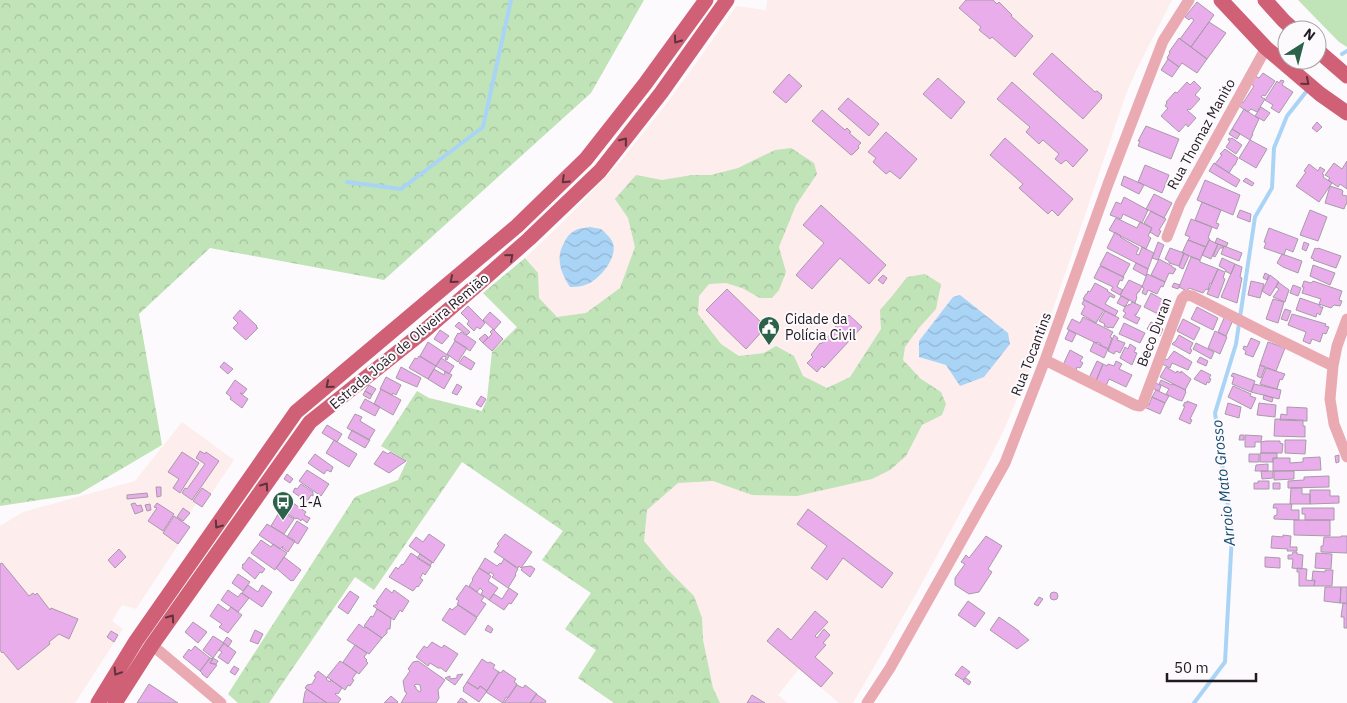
<svg xmlns="http://www.w3.org/2000/svg" width="1347" height="703" font-family="'IBM Plex Sans',sans-serif">
  <style>
    .commercial { fill: #fdeded }
    .green { fill: #c0e3b8 }
    .forest { fill: url(#forest-crowns) }
    .water { fill: url(#water-waves) }
    .lines { fill: none; stroke-linecap: round; stroke-linejoin: round }
    .stream { stroke: #aad4f6; stroke-width: 4 }
    .building { fill: #eaadec; stroke: #a89aa9; fill-rule: evenodd }
    .minor { stroke: #eaaab2; stroke-width: 11 }
    .major { stroke: #d06075; stroke-width: 15 }
    .oneway { stroke: #5e333e }
    .labels { text-anchor: middle; dominant-baseline: central; stroke-width: 4; stroke-linejoin: round; paint-order: stroke }
    .street-label { font-size: 14px; fill: #211b21; stroke: #fdfafd }
    .poi-label { font-size: 14px; fill: #211b21; stroke: #fdfafd; text-anchor: start }
    .water-label { font-size: 15px; font-style: italic; fill: #144b70; stroke: #fdfafd }
  </style>
  <defs>
    <pattern id="forest-crowns" width="20" height="18" patternUnits="userSpaceOnUse" patternTransform="scale(1.25)"><rect width="20" height="18" fill="#c0e3b8"/><path d="M2 6a3 3 0 1 1 6 0M12 15a3 3 0 1 1 6 0" fill="none" stroke="#a5c29e"/></pattern>
    <pattern id="water-waves" width="16" height="10" patternUnits="userSpaceOnUse" patternTransform="scale(1.25)"><rect width="16" height="10" fill="#aad4f6"/><path d="M0 5q4-4 8 0t8 0" fill="none" stroke="#92b5d3"/></pattern>
  </defs>
  <rect width="100%" height="100%" fill="#fdfafd"/>
  <path class="commercial" d="M767 0H1172L1136 71 1126 94 1046 330 1003 432 988 462 916 594 853 703H839L799 669 778 695 788 703H614L578 678 596 650 565 629 591 593 542 560 563 530 462 462 374 590 355 577 269 703H238L228 694 355 497 398 480 407 461 381 446 417 391 429 398 482 411 487 399 492 352 517 327 483 293 525 258 565 220 619 163 663 108 697 62 736 6 766 10Z
    M182 422 234 460 202 507 196 503 190 513 184 522 190 527 136 609 122 605 112 621 123 629 75 703H0V526L23 512 135 481Z"/>
  <path class="green" d="M1298 0H1347V47L1339 42Z"/>
  <path class="forest" d="M0 0H644L591 93 384 280 210 248 139 314 162 445 79 494 0 506Z
    M791 148 814 163 817 174 796 205 787 227 779 247 786 272 779 290 772 298H760L742 288 726 283 709 284 699 296 698 314 721 344 739 356 764 353 776 346 794 356 803 376 827 388 850 377 881 329 880 310 893 295 907 277 925 274 941 284 936 309 918 329 905 347 903 360 921 379 941 392 946 404 942 415 922 425 906 456 890 470 872 479 797 496 752 495 713 481 678 483 647 510 644 541 668 570 694 596 702 618 703 640 713 688 720 703H614L578 678 596 650 565 629 591 593 542 560 563 531 462 462 374 590 355 577 269 703H238L228 694 355 497 398 480 407 461 381 446 417 391 429 398 482 411 487 399 492 352 517 327 483 293 525 258 538 273 539 298 557 317 586 313 620 288 635 247 628 218 615 199 636 175 662 180 692 175H711L738 168 775 150Z"/>
  <path class="water" d="M590 227C593 228 598 228 601 229 604 231 607 235 610 238 621 251 605 273 593 281 586 286 578 287 570 287 561 273 555 258 564 243 567 236 571 232 578 229 581 228 586 228 590 227Z
    M960 295 1008 333 1010 344 984 377 960 386 946 365 919 357V341L953 297Z"/>
  <g class="lines">
    <path class="stream" d="M1342 54 1347 51
      M347 182 401 189 483 127 511 0
      M1194 703 1225 662 1232 535 1215 413 1236 344 1255 217 1272 188 1274 148 1287 116 1306 92"/>
  </g>
  <path class="building" d="M966 0H993L997 4 999 2 1012 15 1011 16 1033 36 1015 57 992 37 990 39 979 30 981 27 959 8Z
    M1197 2 1214 15 1191 47 1180 39 1194 20 1191 18 1189 20 1185 17Z
    M1209 22 1226 33 1207 59 1191 47Z
    M1179 38 1207 59 1197 73 1182 63 1179 67 1167 58 1170 53 1169 52Z
    M1052 53 1095 92 1097 91 1102 95 1101 97 1102 98 1083 119 1033 74Z
    M1168 59 1179 67 1172 77 1161 70Z
    M1263 73 1275 81 1265 96 1263 95 1261 97 1265 99 1257 112 1251 109 1248 112 1239 106 1242 102 1243 103 1254 86 1251 84 1255 76 1259 78Z
    M789 74 802 86 786 103 773 92Z
    M938 78 965 102 951 119 923 94Z
    M1281 80 1284 81 1282 85 1293 92 1279 113 1271 108 1273 105 1265 100 1277 81 1279 83Z
    M1194 81 1201 88 1195 95 1200 99 1190 110 1188 109 1187 110 1196 118 1188 127 1186 124 1179 132 1161 116 1168 108 1165 106 1167 103 1166 102 1175 92 1177 93 1187 82 1190 85Z
    M1012 82 1088 150 1073 167 1066 160 1061 164 1055 159 1059 154 1043 140 1039 144 1026 132 1030 127 997 99Z
    M848 98 879 124 869 136 838 109Z
    M1261 107 1270 113 1264 121 1255 116Z
    M1244 109 1259 119 1252 134H1253L1250 140 1232 129Z
    M822 110 845 130 847 128 851 132 849 133 861 143 858 146 859 148 853 154 851 155 812 121Z
    M1317 122 1322 127 1317 132 1312 128Z
    M1146 126 1179 139 1171 159 1138 146 1140 141H1138Z
    M1232 129 1240 134 1237 139 1229 134Z
    M886 132 917 159 900 179 890 171 886 174 873 162 876 158 868 152Z
    M1005 138 1073 199 1058 216 1052 210 1048 214 1019 188 1023 184 990 155Z
    M1229 138 1231 139 1232 138 1242 145 1236 154 1226 147 1230 141 1228 140Z
    M1250 140 1267 149 1256 168 1239 158Z
    M1225 149 1238 158 1235 165H1234L1229 173 1215 164 1222 155 1220 154Z
    M1347 161V189L1340 184 1338 187 1328 180 1330 178 1325 175 1334 163 1342 169Z
    M1214 163 1240 180 1236 187 1209 171Z
    M1309 164 1318 171 1320 167 1325 170 1322 174 1324 175 1323 177 1332 183 1319 202 1296 186 1306 172 1304 171Z
    M1145 165 1169 175 1162 193 1138 182Z
    M1124 176 1144 185 1139 194 1121 185Z
    M1246 178 1254 183 1252 186 1243 181Z
    M1205 180 1240 195 1233 215 1197 200Z
    M1330 186 1342 190 1343 191 1342 195 1347 196V204H1346L1344 209 1325 203Z
    M1154 194 1172 203 1164 218 1146 209Z
    M1124 197 1148 210 1142 223 1123 214 1121 219 1110 215 1116 202 1121 204Z
    M1202 202 1221 210 1216 223 1219 224 1217 229 1195 220Z
    M821 205 886 265 869 284 840 258 812 289 796 275 824 243 803 225Z
    M1240 210 1251 214 1250 222 1237 217Z
    M1310 210 1327 217 1318 241 1300 235Z
    M1151 211 1166 219 1159 230 1161 231 1158 237 1150 232 1152 228 1144 223Z
    M1116 218 1137 228 1140 222 1152 228 1148 236 1151 238 1146 249 1109 230Z
    M1191 219 1212 227 1208 238 1210 239 1206 247 1188 240 1190 237 1185 235Z
    M1269 228 1298 239 1293 252 1286 249 1284 255 1264 248 1266 243 1264 242Z
    M1115 232 1121 236 1120 237 1139 248 1136 254 1139 255 1142 247 1154 253 1148 269 1107 248Z
    M1217 238 1228 243 1226 247 1215 243Z
    M1188 240 1206 247 1200 260 1182 253Z
    M1209 240 1218 244 1211 259 1202 255Z
    M1158 242 1164 245 1158 260 1152 258Z
    M1304 242 1309 244 1306 251 1302 249Z
    M1218 244 1223 246V248H1220L1215 257 1213 256Z
    M1224 246 1242 253 1239 261 1221 254Z
    M1170 248 1184 253 1179 266 1169 263V261L1165 259Z
    M1315 248 1317 249 1318 248 1341 256 1336 268 1313 260 1314 259 1311 258Z
    M1107 252 1130 264 1123 277 1100 265Z
    M1184 253 1189 256 1183 269 1179 267Z
    M1282 254 1302 261 1298 273 1283 267 1277 263Z
    M1191 257 1200 260V262L1218 269 1211 284 1210 283 1208 290 1206 289 1203 293 1189 288 1187 291 1179 287Z
    M1222 258 1235 264 1231 274 1225 271 1226 270 1219 266Z
    M1159 259 1172 266V267L1176 269 1173 274 1169 273 1165 282 1151 275Z
    M1136 263 1148 269 1146 276 1133 269Z
    M1235 264 1242 267 1240 277 1242 278 1237 303 1221 297Z
    M1313 265 1335 273 1330 285 1310 276Z
    M1100 266 1124 277 1122 281 1120 280 1117 287 1123 290 1120 295 1111 290 1113 287 1094 278Z
    M1218 269 1225 272 1223 278 1225 279 1218 298 1207 294Z
    M1265 273 1269 275 1267 280 1263 278Z
    M1147 274 1165 282 1163 287 1161 286 1157 294 1148 290 1146 295 1142 293 1144 288 1142 287Z
    M883 275 887 278 883 284 878 280Z
    M1270 275 1279 282 1270 296 1262 291Z
    M1129 280 1142 286 1139 292H1138L1136 296 1137 297 1135 303 1120 295Z
    M1251 281 1264 284 1260 298 1248 295Z
    M1304 281 1311 283 1313 281 1342 291 1339 300 1342 301 1340 306 1334 305 1331 308 1319 304 1321 299 1302 293 1304 287H1302Z
    M1278 282 1289 290 1285 302 1273 297 1279 289 1276 287Z
    M1095 283 1108 290 1107 291 1115 296 1114 298 1110 296 1105 304 1118 311 1115 316 1083 299 1086 294H1087L1088 291 1090 292Z
    M1174 283 1180 285 1178 289 1172 287Z
    M1293 285 1301 288 1298 296 1290 293Z
    M727 289 766 327 746 349 706 310Z
    M1151 293 1163 300 1161 306 1166 308 1162 316 1144 307Z
    M1121 296 1129 300 1125 307 1117 303Z
    M1300 298 1320 305V307H1323L1320 315 1317 313 1316 317 1296 310Z
    M1273 299 1284 302 1278 323 1266 319Z
    M1084 300 1104 310 1096 323 1081 314 1085 306 1082 304Z
    M1132 302 1141 306 1136 315 1135 314V316L1140 318 1137 324 1123 317 1126 313 1123 311 1126 305 1128 306 1129 304 1130 305Z
    M468 306 485 323 480 329 477 327 474 331 467 324 469 321 461 313Z
    M1197 307 1218 318 1213 330 1191 319Z
    M1285 309 1291 311 1287 321 1281 319Z
    M240 310 257 326 256 327 258 328 246 340 233 328 238 323 233 318Z
    M1105 311 1119 318 1113 328 1110 327 1109 328 1104 326 1105 324 1099 321Z
    M490 312 501 322 494 330 483 320Z
    M1292 314 1326 324 1325 326 1329 327 1326 334 1323 333 1320 342 1312 339 1310 344 1303 341 1306 332 1288 325Z
    M849 315 862 327 824 368 822 366 817 372 807 363 813 357 811 355 820 343 821 344 836 328 835 327 838 324 839 325Z
    M1225 316 1233 320 1226 336 1218 332Z
    M1083 317 1113 332 1110 337 1112 338 1108 349 1100 345 1101 344 1097 342 1096 343 1067 329 1072 319 1080 323Z
    M1183 319 1200 328 1194 340 1177 331Z
    M459 322 470 332 467 335 455 326Z
    M1151 322 1163 329 1160 336 1147 329Z
    M1124 323 1145 333 1140 343 1119 334Z
    M493 329 503 339 492 351 483 343 492 334 490 332Z
    M440 330 449 336 442 344 434 339Z
    M1069 330 1076 334 1072 342 1065 339Z
    M1215 331 1227 337 1220 354 1208 348Z
    M461 332 476 342 470 351 454 340 458 333 459 334Z
    M485 334 488 337 483 343 479 339Z
    M1114 335 1118 338 1117 340 1125 343 1120 353 1116 351 1114 354 1108 351Z
    M1179 335 1193 343 1190 349 1192 350 1190 354 1172 344 1174 342H1175Z
    M1251 338 1260 342 1253 357 1245 354 1246 351 1243 349 1244 346 1247 347Z
    M455 341 467 348 458 362 447 354Z
    M428 342 449 356 447 360 445 359 446 357 444 356 443 357H442L436 366 420 356Z
    M1094 342 1108 349 1104 358 1090 351Z
    M1268 342 1285 348 1276 371 1260 365Z
    M1196 343 1214 352 1211 359 1193 349Z
    M1130 344 1136 348 1134 352 1137 353 1132 365 1120 358 1125 347 1128 349Z
    M1070 350 1083 357 1080 361 1083 363 1080 368 1077 367 1076 371 1063 365Z
    M1174 351 1192 362 1188 370 1172 363 1170 368 1160 363 1162 357 1167 360Z
    M419 356 436 366 428 379 409 368 415 358 417 359Z
    M464 356 475 363 471 370 459 363Z
    M1200 357 1208 361 1206 366 1197 362Z
    M441 358 454 366 449 374 436 366Z
    M1097 361 1103 364 1096 381 1089 378Z
    M1116 361 1122 364 1119 369 1132 375 1126 387 1109 379 1106 386 1096 381 1103 364 1107 366 1108 364 1114 366Z
    M224 362 233 369 228 374 220 367Z
    M1260 365 1265 367 1261 378 1257 376Z
    M401 367 421 378 417 387 396 378Z
    M1166 367 1176 373 1177 371 1181 373V371L1191 379 1185 390 1160 377Z
    M1266 368 1285 374 1282 380 1280 379 1277 389 1260 384Z
    M434 369 444 375 445 371 452 375 444 389 428 379Z
    M1201 370 1211 375 1209 378 1211 379 1209 383 1207 382 1206 385 1194 379Z
    M1233 373 1255 381 1251 392 1232 384 1234 377 1231 376Z
    M386 377 401 385 396 395 393 393 392 395 380 389Z
    M235 380 247 389 243 394 240 393 248 399 242 408 230 399 231 397 226 393Z
    M1161 380 1172 385 1173 384 1186 390 1185 391 1186 392 1182 401 1179 400H1178L1166 394 1169 389 1159 384Z
    M1153 381 1161 386 1159 391 1150 387Z
    M457 384 462 387 457 395 452 393Z
    M1254 384 1281 390 1279 399 1251 392Z
    M369 385 376 389 372 395 365 391Z
    M1233 386 1251 394 1250 396 1256 398 1251 409 1228 397Z
    M381 389 401 400 393 415 374 404Z
    M1156 390 1169 396 1165 403 1152 397Z
    M365 391 372 395 370 399 363 395Z
    M1264 395 1273 398 1272 402 1263 399Z
    M481 396 486 399 481 407 476 404Z
    M1152 397 1165 403 1160 414 1144 407 1146 403 1149 405Z
    M365 399 380 407 375 416 360 408Z
    M1187 401 1197 405 1190 419 1192 420 1190 424 1179 419 1185 406H1183L1185 402 1187 403Z
    M1228 403 1241 407 1239 418 1225 414Z
    M1259 403 1276 405 1275 417 1257 415Z
    M1287 407 1307 408V421L1280 420 1281 414 1287 415Z
    M355 414 362 417 360 421 375 430 369 440 347 428Z
    M1275 419 1303 420V426H1305V437L1274 436Z
    M327 425 342 434 337 442 322 433Z
    M352 430 370 440 365 448 348 438Z
    M1240 435H1244V440H1239Z
    M1245 435 1262 436 1261 442H1255V447H1245Z
    M334 440 357 454 349 467 326 453Z
    M1285 440H1306L1305 454 1285 453Z
    M1266 441H1280V443L1283 444 1282 453H1261V442Z
    M200 451 205 454 206 452 219 461 192 500 182 493 185 488 187 489 205 464 196 458Z
    M383 451 388 454 390 452 406 461 389 473 374 464Z
    M182 452 199 463 180 493 173 488 179 479 168 472Z
    M1260 453H1277V458H1273V462H1260Z
    M315 454 333 467 331 472 327 470 324 474 308 463Z
    M1249 454H1259V462H1249Z
    M1339 455V462L1336 463 1335 456Z
    M1320 457 1321 470 1273 471V458H1290V463L1303 462V458Z
    M1268 464V471H1255L1256 465Z
    M307 470 329 484 321 496 299 481Z
    M1261 471H1273V478L1262 479Z
    M1274 471H1294V479L1274 480Z
    M287 474 293 479 290 483 284 479Z
    M1329 476V487L1288 488V481L1304 480V477Z
    M1258 481H1269V489H1254V483H1258Z
    M1273 483H1280V489H1273Z
    M301 484 313 492V496L311 495 307 502 293 492 295 488 297 489Z
    M156 487H161V496L157 497Z
    M202 488 211 494 202 507 193 501Z
    M1291 488H1302V494H1310V504H1290Z
    M1310 490H1330V496H1339V503L1310 504Z
    M147 493 148 497 127 499V495Z
    M283 496 306 512 304 515 310 518 307 523 302 519 301 521 297 518 296 519 283 511 285 508 278 504Z
    M135 503 137 506 141 505 143 511 135 514 131 504Z
    M157 503 174 514 163 531 148 521 157 508 154 507Z
    M150 504 151 510 147 511 145 505Z
    M1274 504H1292L1291 510H1299V520L1274 519V516L1277 515V508H1273Z
    M183 508 190 513 183 521 177 517Z
    M1302 508H1334V520H1305V514H1302Z
    M808 509 893 573 882 588 843 558 827 580 811 568 827 546 797 524Z
    M280 511 294 519 284 534 271 526Z
    M174 516 190 527 178 544 163 533Z
    M1294 520H1330V536L1294 535Z
    M297 521 308 528 298 544 287 537Z
    M267 524 295 541 288 552 282 548 283 546 280 549 259 535Z
    M429 534 445 545 433 563 409 546 416 537 423 542Z
    M505 534 532 552 521 568 519 566 518 568 494 552 498 546H499L497 544Z
    M1283 535 1291 536 1290 547H1297V551H1287L1288 549 1271 548 1272 536 1283 537Z
    M986 536 1002 546 988 569 992 572 979 592 969 594 955 585V578L965 564 961 562 966 555 969 558Z
    M1341 536H1347V553L1321 552V546H1323L1324 537H1341Z
    M261 540 271 547 273 544 287 553 275 570 251 553Z
    M119 549 126 557 115 568 108 560Z
    M1293 552H1297V554L1303 555 1302 569 1292 568 1293 559H1288V555H1292Z
    M411 553 431 566 425 575 423 573 420 578 423 580 418 587 417 586 413 591 389 577 396 567 398 569 402 564 403 565Z
    M1316 553 1332 554 1331 569 1315 568Z
    M420 554 432 562 430 566 417 558Z
    M249 557 265 569 262 573 260 572 255 579 242 568 243 566 242 565 243 564H244Z
    M284 557 301 570 293 581 292 580 291 581 276 568Z
    M1265 557 1280 558V568L1265 567Z
    M485 558 497 566 500 563 501 564 504 559 518 569 515 574 516 575 508 588 492 577 494 575 490 572 489 574 479 568Z
    M2 563 29 596 33 593 35 595 37 593 50 610 51 608 78 619 69 639 59 634 49 642 50 644 18 670 3 652 2 653 0 650V564Z
    M531 566 535 569 530 577 521 570 523 567Z
    M479 568 491 576 488 581 498 588 489 600 481 594 483 591 480 588 477 592 469 586 473 580 472 579Z
    M1297 568 1307 569 1306 580 1315 581 1314 586H1299V572H1297Z
    M1325 570H1333L1332 586H1314L1315 580H1312L1313 571 1325 572Z
    M238 574 250 582 243 591 232 583Z
    M248 585 258 592 262 585 272 592 262 607 242 593Z
    M466 585 484 597 481 601 486 604 477 617 457 604 459 601 456 599Z
    M1325 587H1341L1340 603 1324 601Z
    M1341 587H1347V603H1340Z
    M386 588 392 593 394 590 409 601 402 612 400 610 394 620 373 606 377 604 378 603 376 602Z
    M509 588 518 594 511 604 509 603 504 610 489 600 494 594 502 599Z
    M228 590 238 597 241 593 249 598 238 612 221 600Z
    M350 591 359 597 348 614 338 607Z
    M1050 596a4 4 0 1 1 8 0a4 4 0 1 1-8 0Z
    M1039 597 1043 599 1038 606 1034 604Z
    M968 601 985 613 975 627 958 615Z
    M1343 603 1347 604V628H1344V617H1341Z
    M218 604 228 611 231 607 242 615 228 633 219 627 222 624 210 616Z
    M458 605 477 618 465 635 442 620 450 608 452 610Z
    M377 609 391 618 390 629H387V633L382 638 364 626 371 616 373 617Z
    M815 611 828 622 815 636 817 638 824 629 830 635 823 643 826 645 815 657 833 673 821 687 767 641 778 628 791 640Z
    M999 617 1019 631V632L1029 640 1017 649 990 630Z
    M193 622 207 632 198 643 185 632Z
    M359 624 364 628 366 627 382 638 369 654 347 640Z
    M488 625 493 629 491 633 485 630Z
    M255 630 263 634 258 644 250 641Z
    M111 631 118 635 114 642 107 637Z
    M213 636 224 643 213 658 203 650Z
    M227 637 232 641 228 647 223 643Z
    M432 642 442 648 444 645 458 654 446 672 441 668H438L430 663 428 666 416 657 424 646 427 648Z
    M224 643 236 652 228 664 218 657 222 652 219 650Z
    M355 645 367 653 364 657 367 660 366 661 368 663 359 674 343 662Z
    M195 646 210 658 200 671 183 657 189 649 191 651Z
    M210 658 213 659 210 663 217 665 207 678 202 674V673L200 671Z
    M213 658 218 661 216 664 210 663Z
    M482 659 488 663 490 662 495 665 493 668 499 672 487 691 480 686 478 689 467 682Z
    M340 661 357 672 352 679 354 680 350 686 348 685 345 690 327 677Z
    M418 661 445 680 438 690 439 698 436 703H401L407 693 405 692 403 681 410 671 408 669 413 662ZM416 684 420 685 421 690 420 692 416 689V687L414 686Z
    M234 666 239 669 235 675 230 672Z
    M962 666 970 672 963 680 955 675Z
    M503 670 516 679 514 682 517 684 508 698 506 697 503 703 486 692 499 672 501 673Z
    M318 671 327 678 326 679 330 682 331 680 342 688 338 694 336 693 335 694 341 699 338 703H327L305 688 307 685 312 684 316 677 314 676Z
    M463 674 455 685 445 678 450 676V679L457 678V675Z
    M966 678 971 682 969 685 963 681Z
    M467 682 478 689 480 686 487 691 479 702 463 691 464 689 463 688Z
    M149 684 178 703H137Z
    M517 685 523 688 525 685 537 694 530 703H504Z
    M307 689 327 703H303L305 692Z
    M536 694 546 701 545 703H530Z
    M752 695 765 703H747Z
    M391 696 398 702 397 703H384Z
    M461 698 467 702V703H457Z"/>
  <g class="lines">
    <path class="minor" d="M1167 237 1180 204 1266 48
      M1347 319 1337 346 1333 366 1330 399 1334 424 1347 457
      M1045 360 1135 405 1140 406 1143 403 1182 299 1186 295 1192 296 1267 334 1333 366
      M152 645 221 703
      M867 703 890 668 1005 463 1045 360 1108 184 1163 41 1189 0"/>
    <path class="major" d="M1221 0 1266 48 1320 94 1347 113
      M1265 0 1284 21 1294 30
      M1317 50 1347 76
      M98 703 136 641 296 412 517 226 586 159 645 84 706 0
      M115 703 152 645 310 422 423 332 477 285 529 239 600 171 661 93 727 0"/>
  </g>
  <defs><path id="oneway-chevron" d="M-2-3.5L2.5 0L-2 3.5" fill="none" stroke-width="1.6" stroke-linecap="round" stroke-linejoin="round" transform="scale(1.25)"/></defs>
  <g class="oneway">
    <use href="#oneway-chevron" transform="translate(677 40) rotate(126)"/>
    <use href="#oneway-chevron" transform="translate(1306 82) rotate(40)"/>
    <use href="#oneway-chevron" transform="translate(624 141) rotate(-51)"/>
    <use href="#oneway-chevron" transform="translate(565 180) rotate(136)"/>
    <use href="#oneway-chevron" transform="translate(510 257) rotate(-41)"/>
    <use href="#oneway-chevron" transform="translate(453 280) rotate(140)"/>
    <use href="#oneway-chevron" transform="translate(329 385) rotate(140)"/>
    <use href="#oneway-chevron" transform="translate(265 486) rotate(-55)"/>
    <use href="#oneway-chevron" transform="translate(218 525) rotate(125)"/>
    <use href="#oneway-chevron" transform="translate(171 618) rotate(-55)"/>
    <use href="#oneway-chevron" transform="translate(117 672) rotate(122)"/>
  </g>
  <defs>
    <g id="civic-pin" transform="scale(1.125)"><path d="M0 17L-7.5 6A9.5 9.5 0 1 1 7.5 6Z" fill="#2b6249" stroke="#fdfafd"/><path d="M-.6-6.5H3V-4.5H.6V-3L4-1V1h2V6H-6V1h2V-1L-.6-3ZM-1.2 2.5V6h2.4V2.5Z" fill="#fff"/></g>
    <g id="bus-pin" transform="scale(1.125)"><path d="M0 17L-7.5 6A9.5 9.5 0 1 1 7.5 6Z" fill="#2b6249" stroke="#fdfafd"/><path d="M-5-6H5V4H4V6H2V4H-2V6H-4V4H-5ZM-3.5-4V0h7V-4ZM-3.5 1.2v1.5H-2V1.2ZM2 1.2v1.5H3.5V1.2Z" fill="#fff"/></g>
  </defs>
  <g fill-rule="evenodd">
    <use href="#civic-pin" x="769" y="327"/>
    <use href="#bus-pin" x="283" y="502"/>
  </g>
  <g class="labels">
    <g class="street-label">
      <text transform="translate(1201 134) rotate(-61)">Rua Thomaz Manito</text>
      <text transform="translate(1154 332) rotate(-69)">Beco Duran</text>
      <text transform="translate(409 341) rotate(-40)">Estrada João de Oliveira Remião</text>
      <text transform="translate(1031 354) rotate(-69)">Rua Tocantins</text>
    </g>
    <g class="poi-label">
      <text x="785" y="319">Cidade da<tspan x="785" dy="16">Polícia Civil</tspan></text>
      <text x="299" y="502">1-A</text>
    </g>
    <g class="water-label">
      <text transform="translate(1223 483) rotate(-96)">Arroio Mato Grosso</text>
    </g>
  </g>
  <g transform="translate(1302 45) rotate(36)"><circle r="24" fill="#fdfafd" stroke="#a5a1a5"/>
  <path d="M0-4L9 19L0 12L-9 19Z" fill="#2b6249"/>
  <text y="-8" font-size="14" font-weight="bold" text-anchor="middle" fill="#211b21">N</text>
  </g>
  <path d="M1167 673v8h89v-8" fill="none" stroke="#211b21" stroke-width="2.5"/>
  <text x="1174" y="673" font-size="15" fill="#211b21" stroke="#fdfafd" stroke-width="4" paint-order="stroke">50 m</text>
</svg>
